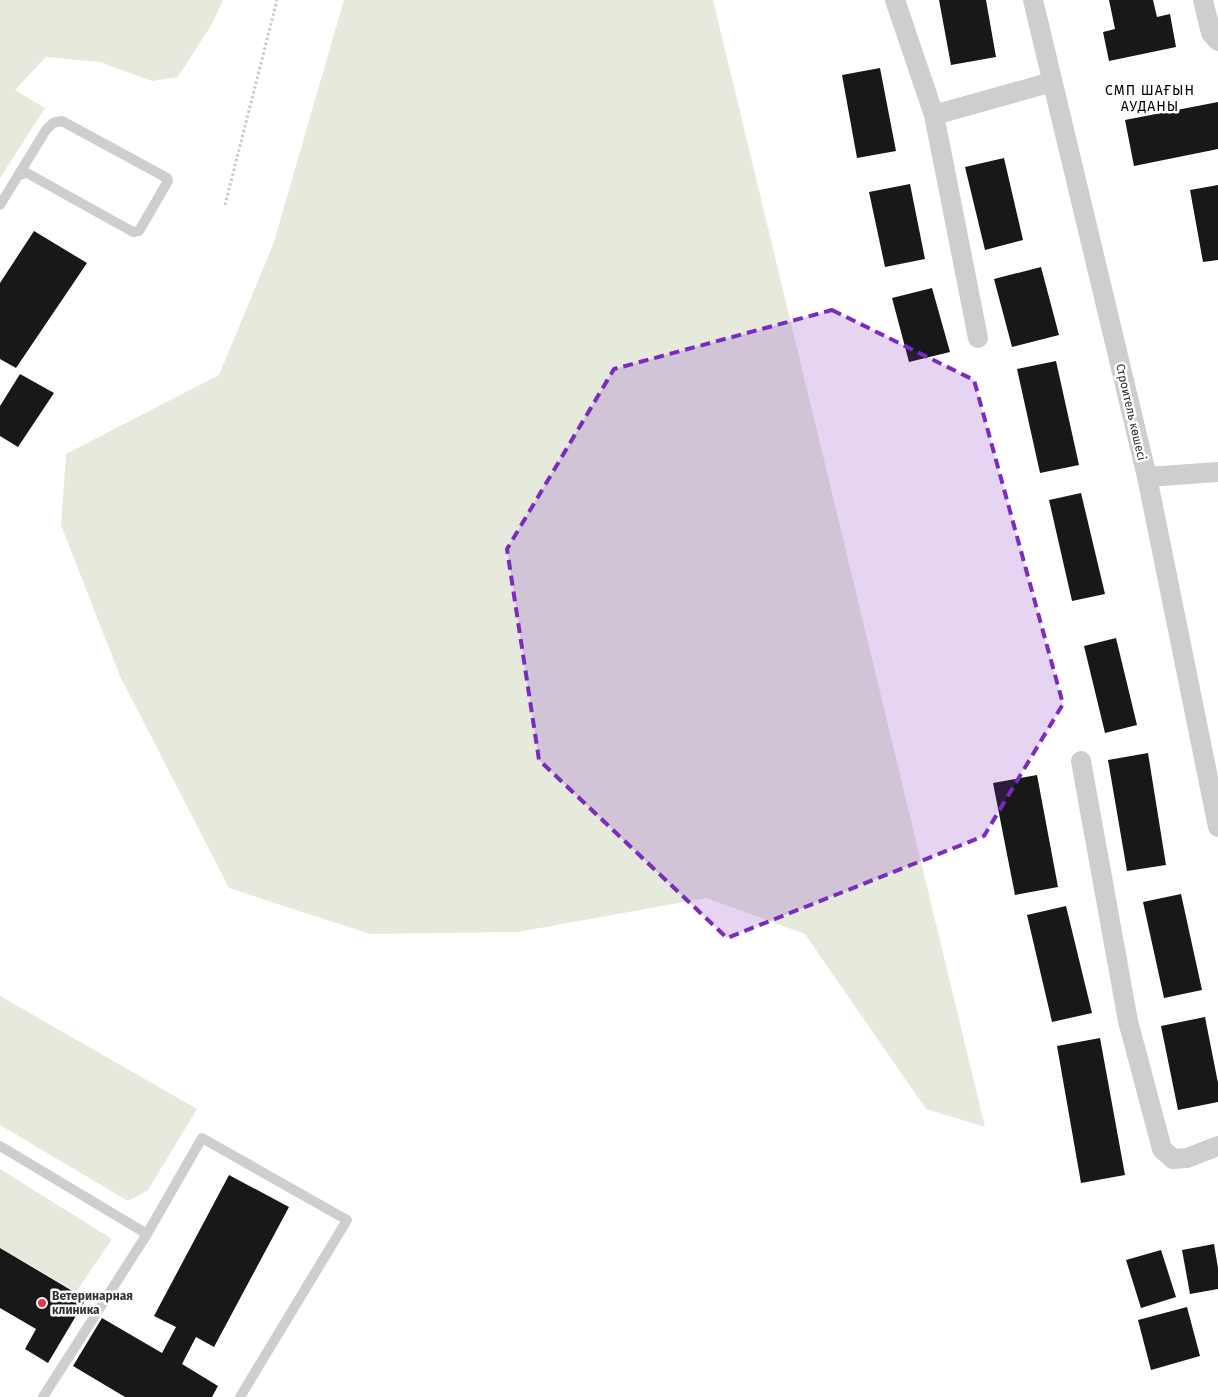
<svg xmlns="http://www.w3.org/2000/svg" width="1218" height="1397" font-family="'Fira Sans',sans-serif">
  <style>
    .green { fill: #e5eadd }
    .building { fill: #181818 }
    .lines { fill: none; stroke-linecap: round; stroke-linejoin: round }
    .path { stroke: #cbcbcb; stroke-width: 3; stroke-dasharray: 2.5 2.5; stroke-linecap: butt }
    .lane { stroke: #cecece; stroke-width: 10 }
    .street { stroke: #cecece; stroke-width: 20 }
    .marked { fill: #7b2cbf; fill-opacity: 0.2; stroke: #7b2cbf; stroke-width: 4; stroke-dasharray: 10 6; stroke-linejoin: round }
    .poi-dot { fill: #e3384a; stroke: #fff; stroke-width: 2 }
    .labels { text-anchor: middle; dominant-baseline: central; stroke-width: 5; stroke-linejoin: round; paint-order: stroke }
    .street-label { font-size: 12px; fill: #313131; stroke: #fff }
    .poi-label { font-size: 12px; font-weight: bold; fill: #313131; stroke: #fff; text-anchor: start }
    .neighbourhood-label { font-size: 14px; letter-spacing: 1px; fill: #000; stroke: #fff }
  </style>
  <rect width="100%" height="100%" fill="#fff"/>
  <path class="green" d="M0 0H223L212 24 178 77 152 81 100 62 46 57 15 90 45 108 0 178Z
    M344 0H713L985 1127 926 1109 805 934 706 898 518 932 370 934 229 888 120 676 61 525 66 454 219 375 273 245Z
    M0 996 197 1109 148 1190 128 1201 0 1125Z
    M0 1169 112 1239 76 1292 0 1248Z"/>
  <path class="building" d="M939 0H986L996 57 951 65Z
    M1109 0H1153L1157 17 1170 14 1176 47 1109 61 1103 32 1115 29Z
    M880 68 896 151 857 158 842 75Z
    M1218 102V149L1134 166 1125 120Z
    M1004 158 1023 240 985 250 965 167Z
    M910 184 925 259 885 267 869 192Z
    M1218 185V260L1203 262 1190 190Z
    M34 231 87 263 16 368 0 359V283Z
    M1041 267 1059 335 1012 347 994 279Z
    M932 288 950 352 909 362 892 298Z
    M1056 361 1079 465 1040 473 1017 369Z
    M20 374 54 393 18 447 0 436V406Z
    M1081 493 1105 594 1072 601 1049 500Z
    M1116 638 1137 725 1105 733 1084 646Z
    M1148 753 1166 865 1127 871 1108 760Z
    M1037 775 1058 887 1015 895 993 783Z
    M1181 894 1202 990 1164 998 1143 902Z
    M1066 906 1092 1013 1052 1022 1027 915Z
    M1205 1017 1218 1083V1102L1178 1110 1161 1026Z
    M1100 1038 1125 1175 1081 1183 1057 1046Z
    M229 1175 289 1207 214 1347 196 1337 182 1364 218 1386 212 1397H125L73 1366 102 1318 162 1353 176 1327 154 1316Z
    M1214 1244 1218 1268V1289L1190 1294 1182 1250Z
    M0 1248 86 1299 48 1363 25 1349 36 1329 0 1308Z
    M1161 1250 1176 1297 1141 1308 1126 1260Z
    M1187 1307 1200 1356 1151 1370 1138 1320Z"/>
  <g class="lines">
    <path class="path" d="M225 205 277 0"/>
    <path class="lane" d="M0 205 46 130 53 123 62 121 167 178 168 181 139 231 133 232 27 173 19 175
      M0 1146 147 1234
      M43 1397 147 1234 202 1138 347 1220 240 1397"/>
    <path class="street" d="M895 0 934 115 978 338
      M1033 0 1147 477 1218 827
      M1203 0 1211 33 1218 41
      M934 115 1052 82
      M1147 477 1218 472
      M1081 761 1128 1021 1162 1149 1173 1159 1187 1158 1218 1146"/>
  </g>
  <path class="marked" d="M832 310 974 380 1063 704 984 836 727 938 539 760 507 549 614 369Z"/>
  <circle class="poi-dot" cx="42" cy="1303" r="5"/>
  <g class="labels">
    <g class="street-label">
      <text transform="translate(1131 412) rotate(77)">Строитель көшесі</text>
    </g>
    <g class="poi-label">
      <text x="52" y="1296">Ветеринарная<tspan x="52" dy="14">клиника</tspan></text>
    </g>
    <g class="neighbourhood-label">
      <text x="1150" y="90">СМП ШАҒЫН<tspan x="1150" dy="16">АУДАНЫ</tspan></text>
    </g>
  </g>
</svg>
